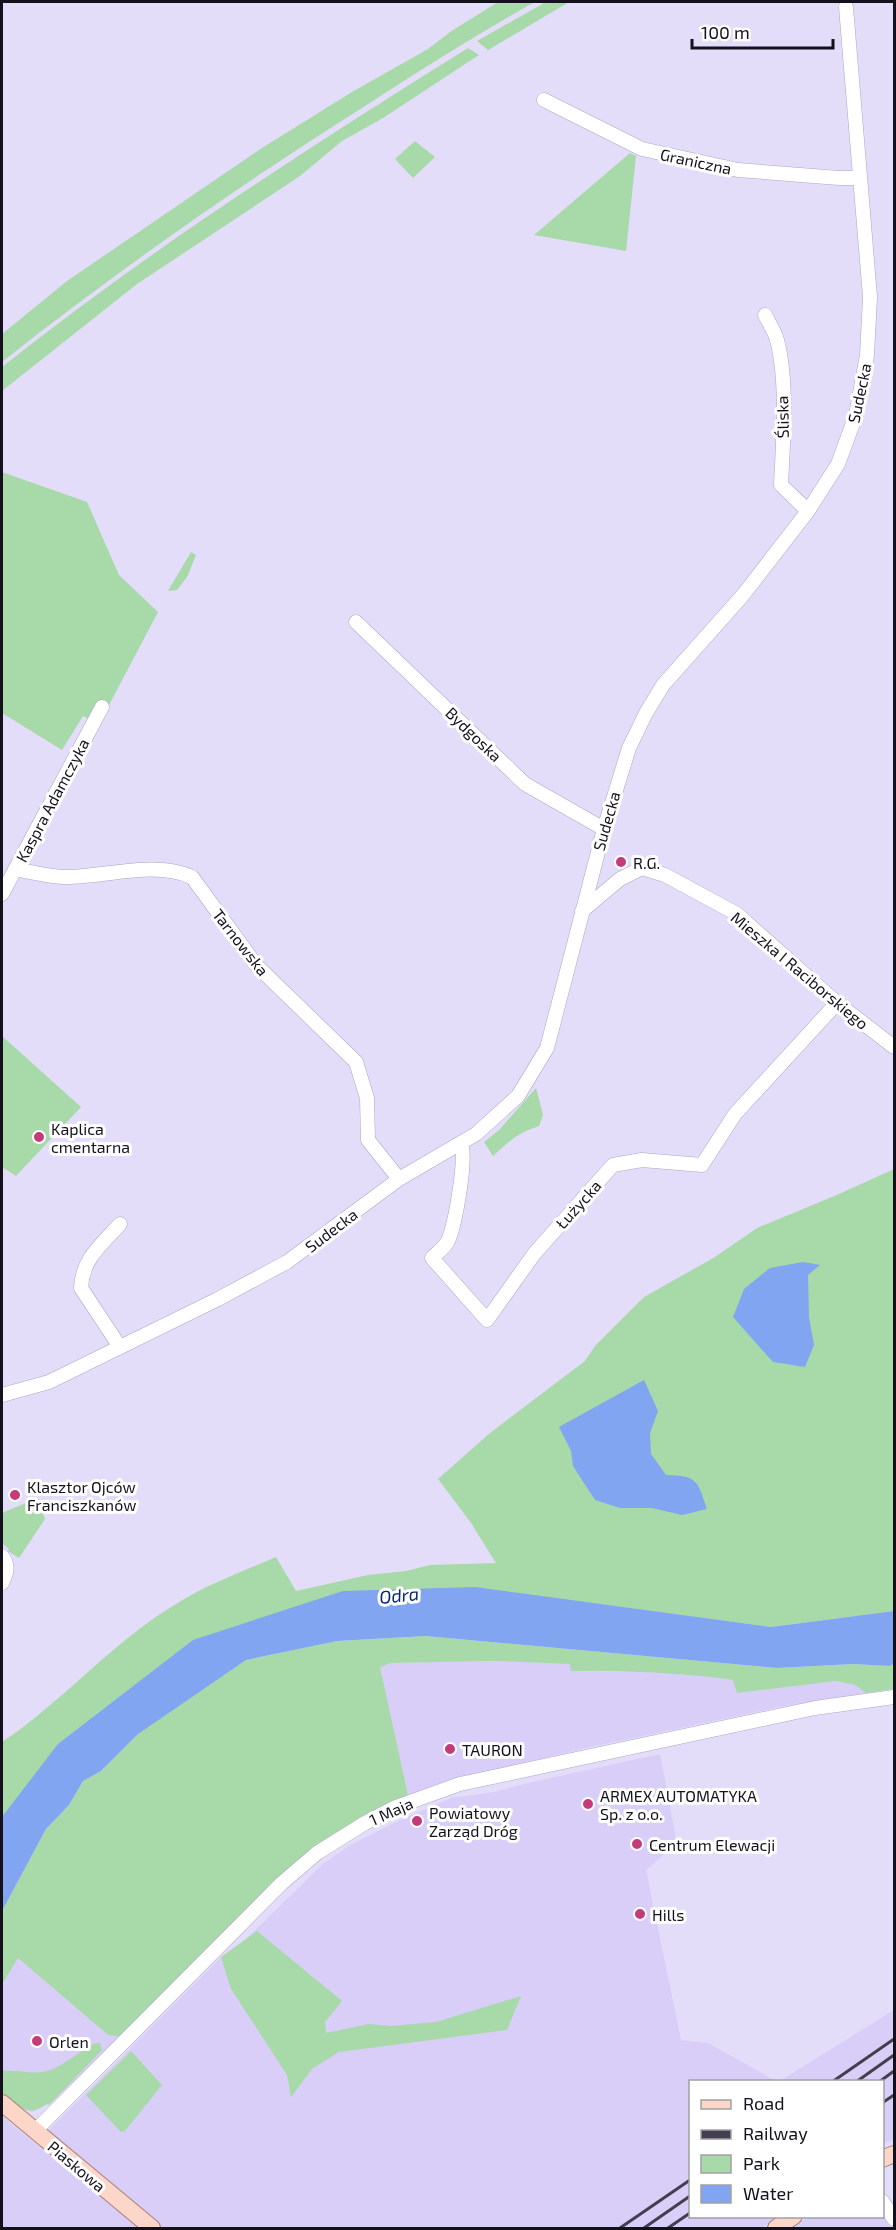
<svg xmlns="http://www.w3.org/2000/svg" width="896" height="2230" font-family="'Exo 2',sans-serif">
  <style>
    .built { fill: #d8cef8 }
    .green { fill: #a7d9a9 }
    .water { fill: #81a5f0 }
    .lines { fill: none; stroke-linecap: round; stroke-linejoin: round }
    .minor-casing { stroke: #aea5c7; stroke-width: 15 }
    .major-casing { stroke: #aa7f75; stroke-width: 18 }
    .minor { stroke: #fff; stroke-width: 14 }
    .major { stroke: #fcd6c9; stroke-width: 16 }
    .rail { stroke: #433f4f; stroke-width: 3 }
    .poi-dot { fill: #c33b79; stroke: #fff; stroke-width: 2 }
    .labels { text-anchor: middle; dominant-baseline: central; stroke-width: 6; stroke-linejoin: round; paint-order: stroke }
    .street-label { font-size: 16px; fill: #14111d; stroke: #fff }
    .poi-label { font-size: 16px; fill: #14111d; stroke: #fff; text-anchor: start }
    .water-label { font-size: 18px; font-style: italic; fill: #062478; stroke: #fff }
  </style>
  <rect width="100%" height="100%" fill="#e3ddfa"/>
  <path class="built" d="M495 1661 571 1664V1671L690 1673 734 1680 737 1693 836 1681 855 1685 866 1693 779 1707 586 1748 446 1781 408 1795 379 1667 391 1663Z
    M660 1754 677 1843 646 1870 681 2040 708 2043 776 2081 690 2082V2216L778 2217 762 2228H158L46 2133 221 1957 243 1942 324 1863 352 1844 398 1821 451 1798 494 1792 528 1783Z
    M18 1958 108 2035 121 2037 49 2105 47 2104 33 2112 24 2110 2 2093V1986Z
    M894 2010V2140L883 2143 882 2082 780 2081Z
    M2 2116 15 2127 139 2228H2Z
    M883 2215 891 2228H790L809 2217Z"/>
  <path class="green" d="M498 2H535C477 34 421 70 365 106 240 185 118 270 2 362V334L67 281 262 148 352 92 428 49 453 30Z
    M546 2H569L488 50 477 41Z
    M468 48 479 55 383 118 342 141 300 176 137 284 2 391V367C149 250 308 148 468 48Z
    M415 141 435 157 413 178 395 159Z
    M630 153 636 156 626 251 534 235Z
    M2 472 87 502 119 575 158 612 99 724 83 716 62 750 2 713Z
    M191 552 196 555 187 577 177 590 168 591Z
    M2 1036 81 1107 16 1176 2 1167Z
    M536 1088 543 1115 539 1126C516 1134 511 1140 493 1156L484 1142 499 1130Z
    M894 1169V1611L771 1627 583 1602 343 1591 2 1817V1742C65 1700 115 1639 181 1601 210 1583 244 1571 276 1557L296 1591 368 1575 406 1571 430 1565 496 1563 471 1523 438 1479 490 1433 585 1361 595 1346 644 1297 715 1257 757 1228 839 1194Z
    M38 1498 45 1519 19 1558 8 1551 9 1549 2 1543V1513Z
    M426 1636 777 1668 853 1664 889 1666 894 1664V1689L866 1693 855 1685 836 1681 737 1693 733 1680C679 1672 626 1671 571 1671L570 1664 495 1661 391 1663 380 1667 408 1795 313 1849 121 2037 108 2035 18 1958 2 1985V1911L46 1829 69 1805 83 1781 101 1771 138 1734 173 1707 246 1660 337 1641Z
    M257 1931 342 2001 325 2022 326 2033 369 2024 391 2026 436 2022 521 1996 507 2030 339 2052 313 2068 291 2097 287 2075 231 1989 221 1957Z
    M96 2043H100L102 2050 49 2105 47 2104C27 2118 18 2106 2 2092V2067L4 2071C16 2070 31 2074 42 2072 62 2069 78 2051 96 2043Z
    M131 2051 162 2085 125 2131 121 2132 86 2095Z"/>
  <path class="water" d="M803 1262 820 1265 808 1275 809 1317 814 1345 805 1367 773 1362 733 1317 744 1289 770 1268Z
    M644 1380 658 1411 650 1433 651 1454 666 1475C697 1476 697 1479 707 1509L682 1515 652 1508H620L595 1500 573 1466 571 1451 559 1427Z
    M475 1587 771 1627 894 1611V1664L889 1666 853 1664 777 1668 426 1636 337 1641 246 1660 138 1734 101 1771 83 1781 69 1805 46 1829 2 1911V1817L58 1744 193 1640 343 1591Z"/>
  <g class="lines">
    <g class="minor-casing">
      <path id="minor" d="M544 100 642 149 738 170 839 178H859
        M765 315C769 323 775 332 777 340 788 382 783 442 781 485L808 511
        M356 622 525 784 604 829
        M15 869C32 872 50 877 66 877 107 877 154 860 192 877L256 965 356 1062 367 1098 368 1140 399 1179
        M2 894 102 707
        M582 911 620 879 642 868 665 875 737 914 837 1003 894 1047
        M461 1144C467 1159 455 1225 448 1241 445 1247 437 1253 432 1258L487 1320 534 1254 613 1165 642 1160 702 1165 735 1114 837 1003
        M120 1347 81 1288C82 1259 102 1244 120 1224
        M2 1395 49 1382 218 1299 287 1262 399 1179 476 1134 518 1096 547 1048 604 829 629 748 646 713 663 685 743 595 808 511 838 464 856 415 867 355 870 297 846 7
        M2 1556C9 1565 7 1573 2 1583
        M35 2131 282 1883 317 1853 365 1823 396 1807 460 1784 815 1708 894 1697
        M882 2201 894 2219"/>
    </g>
    <g class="major-casing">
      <path id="major" d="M2 2103 152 2228
        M882 2159 894 2154
        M776 2228 794 2216"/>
    </g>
    <use href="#minor" class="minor"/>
    <use href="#major" class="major"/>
    <path class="rail" d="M832 2082 894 2039
      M856 2082 894 2055
      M879 2082 894 2071
      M882 2103 894 2095
      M620 2228 690 2180
      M644 2228 690 2196
      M668 2228 690 2213"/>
  </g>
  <g class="poi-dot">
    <circle cx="621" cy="862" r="6"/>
    <circle cx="39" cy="1137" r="6"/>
    <circle cx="15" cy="1495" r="6"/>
    <circle cx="450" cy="1749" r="6"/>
    <circle cx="588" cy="1804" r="6"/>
    <circle cx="417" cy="1821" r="6"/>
    <circle cx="637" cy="1844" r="6"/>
    <circle cx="640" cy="1914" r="6"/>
    <circle cx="37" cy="2041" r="6"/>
  </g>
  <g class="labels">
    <g class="street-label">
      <text transform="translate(696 161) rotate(12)">Graniczna</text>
      <text transform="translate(859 393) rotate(-78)">Sudecka</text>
      <text transform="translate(782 417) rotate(-91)">Śliska</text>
      <text transform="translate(474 734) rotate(44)">Bydgoska</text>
      <text transform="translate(52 800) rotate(-62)">Kaspra Adamczyka</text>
      <text transform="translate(606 821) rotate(-74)">Sudecka</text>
      <text transform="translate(241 942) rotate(52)">Tarnowska</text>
      <text transform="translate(800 970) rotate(40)">Mieszka I Raciborskiego</text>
      <text transform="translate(578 1204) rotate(-48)">Łużycka</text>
      <text transform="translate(331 1230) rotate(-37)">Sudecka</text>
      <text transform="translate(391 1811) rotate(-24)">1 Maja</text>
      <text transform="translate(77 2166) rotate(40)">Piaskowa</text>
    </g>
    <g class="poi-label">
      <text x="633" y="862">R.G.</text>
      <text x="51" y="1128">Kaplica<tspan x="51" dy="18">cmentarna</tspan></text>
      <text x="27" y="1486">Klasztor Ojców<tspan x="27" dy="18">Franciszkanów</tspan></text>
      <text x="462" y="1749">TAURON</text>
      <text x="600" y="1795">ARMEX AUTOMATYKA<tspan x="600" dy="18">Sp. z o.o.</tspan></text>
      <text x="429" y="1812">Powiatowy<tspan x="429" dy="18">Zarząd Dróg</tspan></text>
      <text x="649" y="1844">Centrum Elewacji</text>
      <text x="652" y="1914">Hills</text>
      <text x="49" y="2041">Orlen</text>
    </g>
    <g class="water-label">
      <text transform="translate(399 1595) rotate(-6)">Odra</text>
    </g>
  </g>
  <rect width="896" height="2230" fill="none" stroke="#14111d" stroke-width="6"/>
  <rect x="689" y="2080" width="195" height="138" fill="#ffffff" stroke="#a1a0a5" stroke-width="1.5"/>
  <rect x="701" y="2100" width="30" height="9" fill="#fcd6c9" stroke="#a1a0a5" stroke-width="1.5"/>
  <text x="743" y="2110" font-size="18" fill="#14111d">Road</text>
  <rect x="701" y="2130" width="30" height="9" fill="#433f4f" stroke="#a1a0a5" stroke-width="1.5"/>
  <text x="743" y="2140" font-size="18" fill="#14111d">Railway</text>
  <rect x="701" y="2155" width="30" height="18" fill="#a7d9a9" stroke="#a1a0a5" stroke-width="1.5"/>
  <text x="743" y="2170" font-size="18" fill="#14111d">Park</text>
  <rect x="701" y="2185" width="30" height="18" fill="#81a5f0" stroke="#a1a0a5" stroke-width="1.5"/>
  <text x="743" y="2200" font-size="18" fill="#14111d">Water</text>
  <path d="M692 39v9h141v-9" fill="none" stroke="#14111d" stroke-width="3"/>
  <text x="701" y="39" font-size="18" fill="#14111d" stroke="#ffffff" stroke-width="4.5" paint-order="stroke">100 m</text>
</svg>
